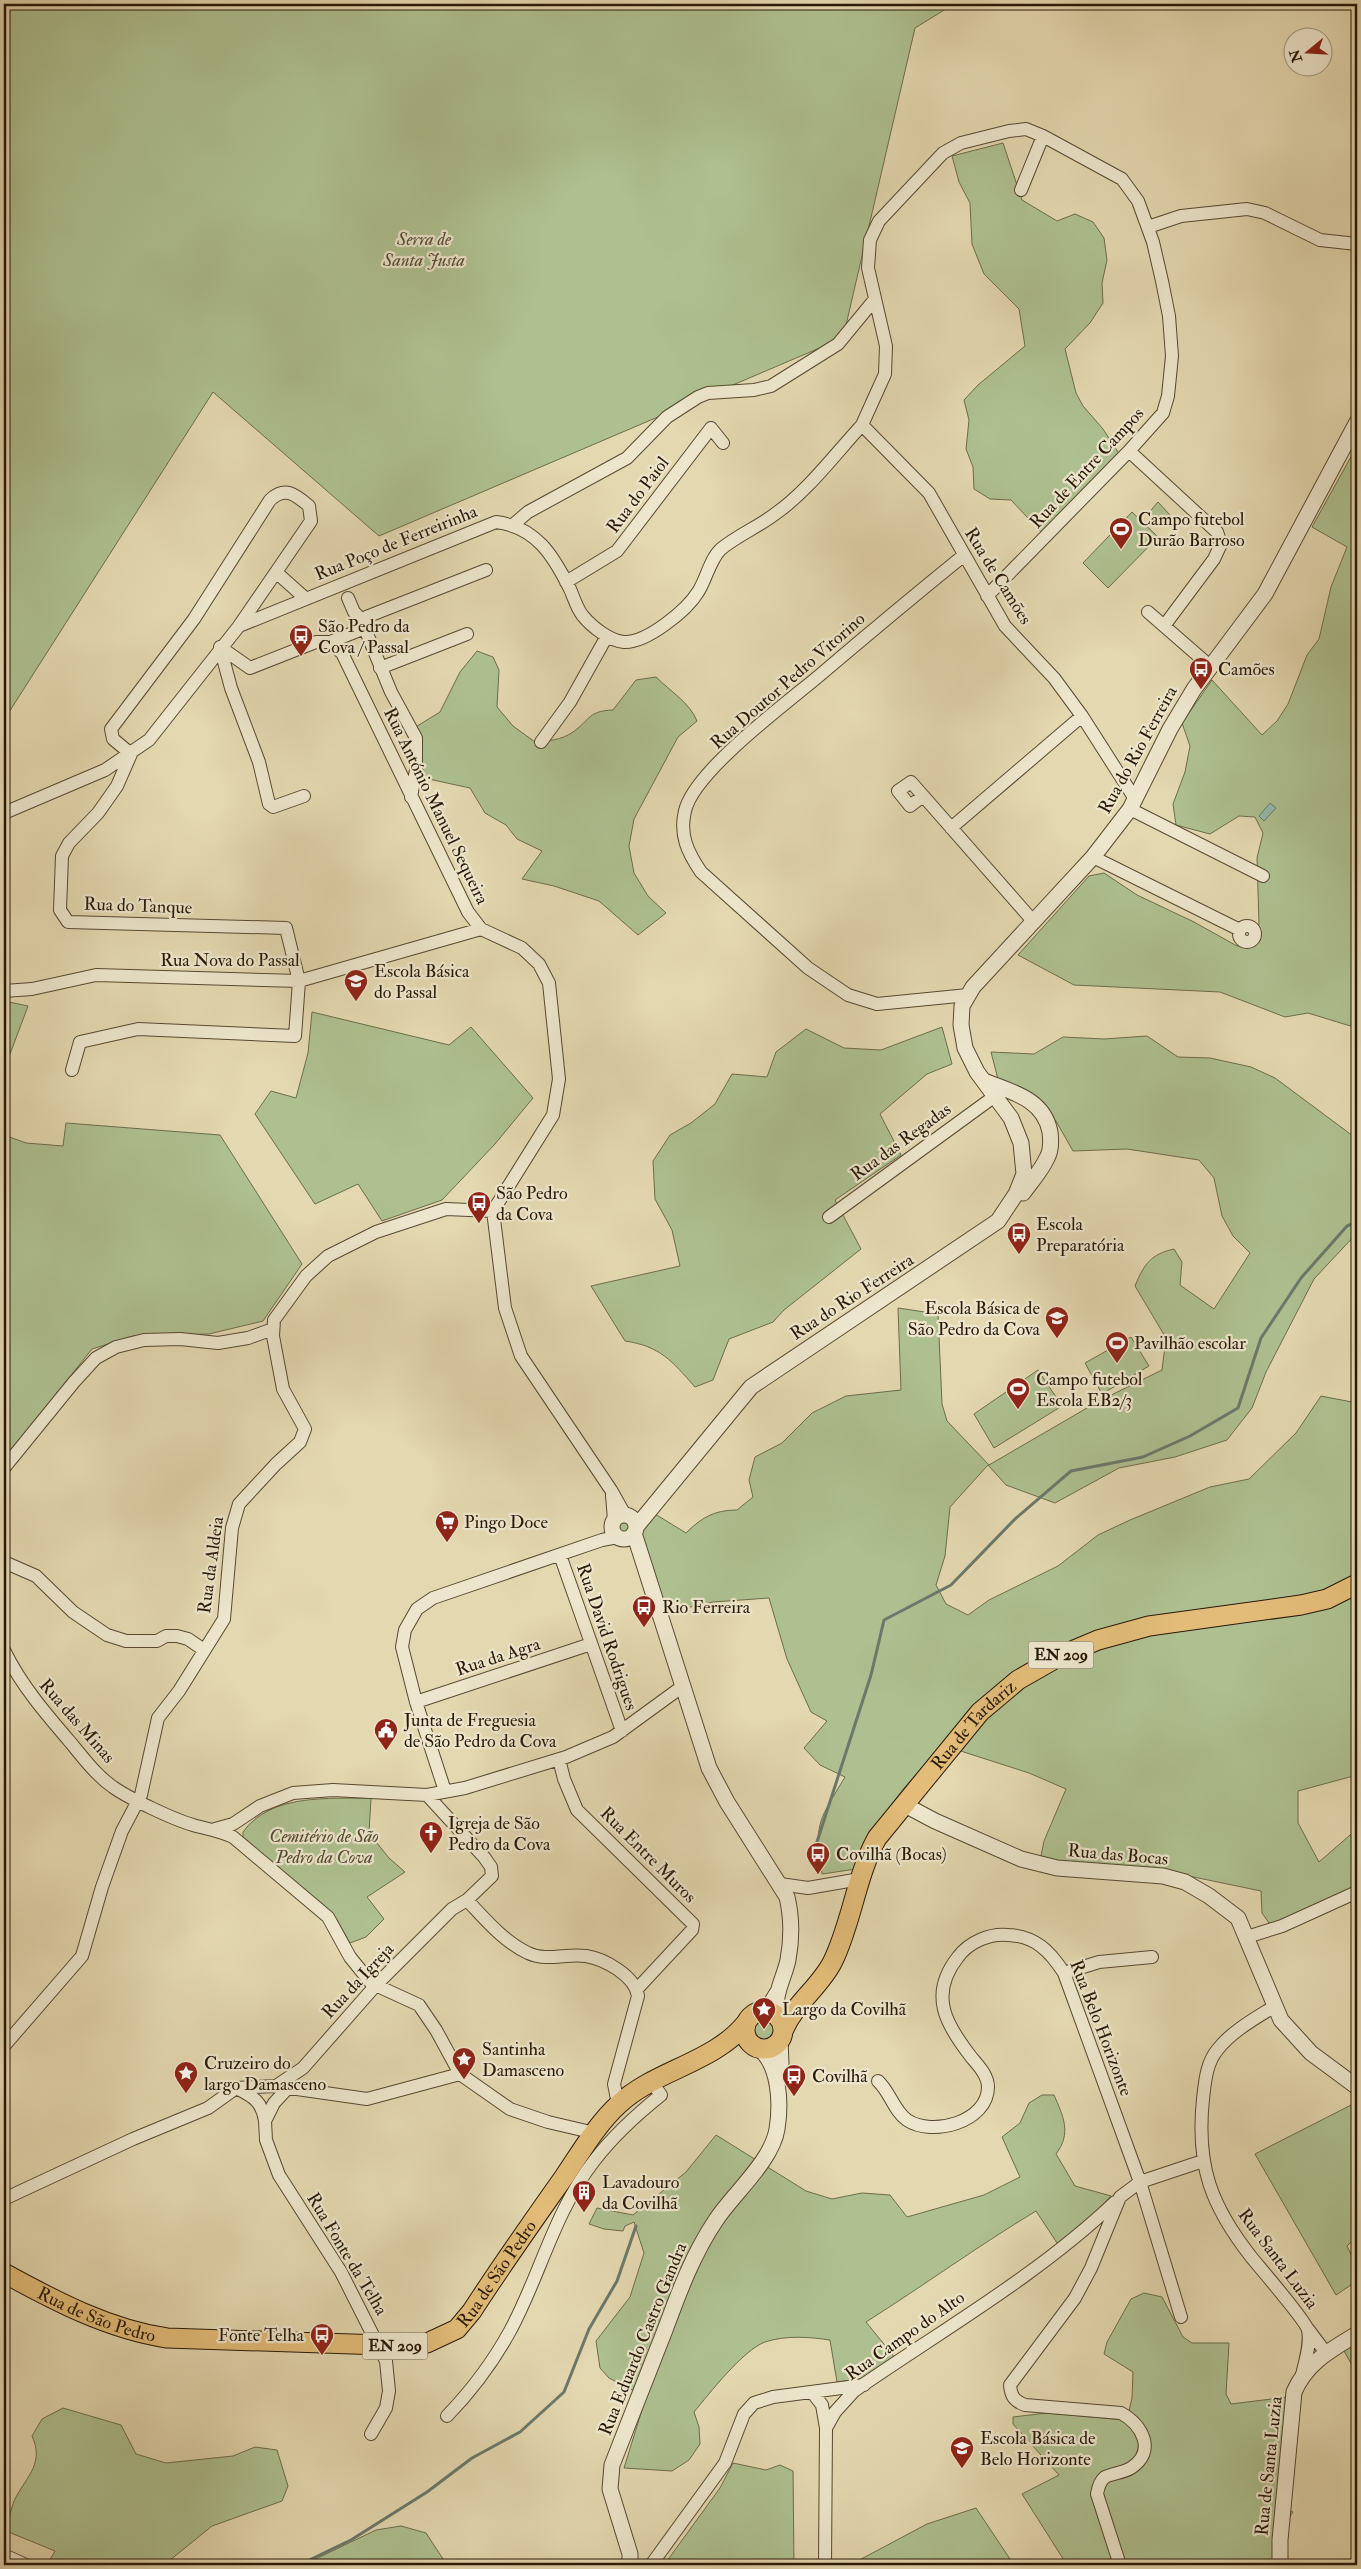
<svg xmlns="http://www.w3.org/2000/svg" width="1361" height="2569" font-family="'IM FELL Double Pica',serif">
  <style>
    .green { fill: #aec090; stroke: #6c6c4c }
    .water { fill: #95b9ad; stroke: #6a796b }
    .lines { fill: none; stroke-linecap: round; stroke-linejoin: round }
    .stream { stroke: #6a796b; stroke-width: 3 }
    .minor-casing { stroke: #584831; stroke-width: 14 }
    .tertiary-casing { stroke: #584831; stroke-width: 17 }
    .primary-casing { stroke: #291807; stroke-width: 21 }
    .minor { stroke: #ede6cc; stroke-width: 12 }
    .tertiary { stroke: #ede6cc; stroke-width: 15 }
    .primary { stroke: #e2bc78; stroke-width: 19 }
    .labels { text-anchor: middle; dominant-baseline: central; stroke-width: 4.5; stroke-linejoin: round; paint-order: stroke }
    .shield { fill: #ede6cc; stroke: #645642; stroke-width: 1 }
    .shield-label { font-size: 16px; font-weight: bold; fill: #291807 }
    .park-label { font-size: 18px; font-style: italic; fill: #514a30; stroke: #ede6cc }
    .street-label { font-size: 18px; fill: #291807; stroke: #ede6cc }
    .poi-label { font-size: 18px; fill: #291807; stroke: #ede6cc; text-anchor: start }
  </style>
  <rect width="100%" height="100%" fill="#e4d8b0"/>
  <filter id="stains"><feTurbulence type="fractalNoise" baseFrequency=".004" numOctaves="4"/><feColorMatrix values="0 0 0 0 .2 0 0 0 0 .09 0 0 0 0 .02 0 0 0 .5 -.17"/></filter>
  <radialGradient id="worn" r=".72"><stop offset=".6" stop-color="#630" stop-opacity="0"/><stop offset="1" stop-color="#630" stop-opacity=".3"/></radialGradient>
  <path class="green" d="M4 4H954L915 28 843 338 379 536 213 392 4 720Z
    M1003 143 1022 200 1057 221 1075 214 1093 222 1104 238 1107 260 1102 283 1103 303 1090 323 1065 349 1076 393 1083 406 1103 429 1120 455 1042 533 1011 500 990 499 974 489 973 467 966 449 969 420 964 400 978 385 1025 346 1019 309 984 274 972 244 970 203 959 182 952 156Z
    M1357 446V1028L1308 1013 1285 1017 1220 992 1074 985 1018 955 1089 876 1104 873 1137 895 1194 922 1237 946H1247L1259 924 1257 858 1263 833 1255 817 1239 816 1210 834 1176 825 1173 804 1185 772 1190 746 1182 723 1212 680 1262 735 1277 721 1288 704 1307 655 1319 639 1331 587 1347 547 1312 527Z
    M1158 502 1170 515 1159 527 1147 515Z
    M1132 512 1158 537 1108 588 1083 563Z
    M477 651 493 657 499 670 497 707 513 726 535 742C548 741 562 740 573 732 591 719 588 711 613 710L636 680 656 677C670 691 690 703 697 721L678 737 634 819 629 846 634 873 648 896 666 913 638 935 599 901 554 886 522 879 542 851 517 839 506 825 485 813 470 788 424 778 422 755 414 728 440 712 460 672Z
    M4 1001 28 1006 4 1070Z
    M312 1012 449 1045 471 1027 533 1098 495 1144 442 1200 382 1221 358 1184 315 1204 255 1114 271 1091 296 1098 308 1053Z
    M942 1027 952 1064 927 1074 880 1114 901 1155 835 1200 861 1249 784 1310 773 1322 729 1339 713 1380 695 1387C672 1361 660 1346 625 1341L591 1286 680 1266 672 1230 655 1199 653 1161 670 1135 691 1123 715 1104 732 1074 767 1077 776 1052 806 1029 844 1048 881 1050Z
    M1147 1036 1178 1057 1210 1058 1251 1067 1275 1078 1357 1139V1233L1314 1279 1266 1372 1252 1408 1227 1440 1175 1457 1119 1468 1055 1503 1006 1485 988 1465 950 1507 945 1556 936 1585 946 1604 968 1615 989 1600 1058 1566 1098 1535 1130 1520 1210 1487 1249 1479 1296 1433 1321 1396 1357 1403V1775L1298 1791V1823L1319 1862 1357 1829V1886L1287 1921 1269 1923 1262 1913 1261 1891 1184 1875 1039 1866 1044 1841 1066 1789 1029 1773 942 1745 904 1788 873 1829 856 1869 822 1874C813 1823 820 1819 845 1777L820 1765 804 1748 827 1721 811 1712 787 1659 769 1598 713 1602 667 1612 640 1538 643 1529 655 1514 686 1533C701 1518 714 1510 737 1510L753 1497 749 1480 755 1457 782 1443 812 1413 846 1396 901 1390 898 1308 938 1314 942 1404 947 1421 989 1465 1099 1401 1162 1370 1166 1338 1135 1286C1144 1264 1151 1254 1174 1249L1182 1262 1180 1285 1214 1309 1250 1253 1233 1236 1222 1216 1214 1178 1199 1160 1127 1149 1073 1151 1056 1121 1041 1105 1000 1087 991 1052 1034 1054 1063 1037 1104 1039Z
    M66 1123 220 1135 302 1264 263 1321 209 1334 133 1336 92 1349 4 1459V1135L26 1143 63 1146Z
    M1131 1337 1149 1366 1102 1394 1085 1363Z
    M1038 1370 1062 1406 994 1448 974 1414Z
    M619 1527a6 6 0 1 1 12 0a6 6 0 1 1-12 0Z
    M371 1798 369 1833 389 1858 405 1872 367 1897 384 1919 366 1937 350 1943 336 1918 243 1837V1832C271 1793 329 1799 371 1798Z
    M751 2030a13 13 0 1 1 26 0a13 13 0 1 1-26 0Z
    M1042 2095H1054C1063 2116 1072 2133 1056 2154L1075 2186 1111 2196 1087 2222 1059 2246 1036 2211C978 2246 923 2286 866 2322L896 2359 868 2378 837 2382 830 2340C810 2337 786 2335 765 2342 743 2350 709 2394 694 2412L699 2427 700 2444 689 2460 672 2471 624 2468 646 2397 609 2378 600 2368 596 2341 630 2297 644 2253 634 2222 625 2226 623 2231 604 2229 589 2224 597 2208 633 2215 686 2172 716 2135 806 2191 832 2199 862 2193 890 2195 907 2217 984 2195 1020 2177 1002 2137 1020 2123 1029 2103Z
    M1357 2102V2236L1347 2246 1357 2267V2281L1336 2295 1255 2154Z
    M1144 2293 1162 2297 1183 2337 1192 2343H1229L1226 2394 1231 2404 1288 2397 1276 2505 1293 2512 1286 2522V2565H1067L1022 2494 1059 2475 1013 2424V2417L1047 2413 1127 2420 1132 2398 1133 2372 1104 2354 1107 2342 1131 2299Z
    M1357 2343V2374L1344 2351Z
    M63 2408 121 2425 136 2454 166 2463 233 2456 255 2447 277 2450 288 2486 282 2501 212 2526 164 2565H47L55 2551 6 2531C9 2520 11 2506 16 2497 28 2475 44 2463 32 2436L42 2419Z
    M733 2463 766 2470 780 2465 793 2471 794 2565H664L720 2488Z
    M976 2508 1014 2565H850L927 2524Z
    M401 2526 426 2533 447 2565H303L376 2530Z"/>
  <path class="water" d="M1270 803 1276 808 1264 821 1259 816Z"/>
  <g class="lines">
    <path class="stream" d="M816 1845 871 1675 884 1620 951 1585 1015 1519 1071 1471 1143 1457 1190 1436 1238 1408 1261 1338 1301 1278 1347 1226 1357 1222
      M299 2565 351 2540 427 2492 472 2458 520 2432 564 2392 589 2329 617 2281 636 2226"/>
    <g class="minor-casing">
      <path id="minor" d="M1021 190 1043 136
        M1148 227 1181 216 1247 209 1265 213 1320 240 1357 244
        M862 425 929 493 1005 626 1054 678 1082 716 1135 799
        M1129 451 1217 532 1221 544 1214 559 1164 626
        M514 524 528 512 627 458 667 417 698 397 708 393 754 390 771 386 838 344 875 299
        M963 556C915 595 867 635 820 675 787 703 694 771 685 811 679 835 688 853 701 872L808 968 848 995 877 1004 968 995
        M277 573 305 598
        M566 582 617 551 711 428 723 443
        M348 598 354 612 361 619 391 692 416 738V770L411 797
        M1148 612 1210 666
        M361 619 486 570
        M330 642 365 628
        M220 647 250 668 316 642H330L342 653 468 912 481 929 522 948 539 964 549 983 559 1079 553 1115 493 1211
        M220 647 231 688 259 762 269 804 273 807 304 796
        M380 668 467 634
        M541 742 570 702 607 636
        M923 796 910 806 898 791 911 782 1033 921
        M1130 809 1263 876
        M4 813 105 770 149 740 239 626 496 522C536 527 553 555 570 589 574 598 577 609 583 616 592 627 610 641 624 642 647 643 687 610 698 592 706 580 710 559 721 549 738 535 758 527 775 514 807 492 836 453 862 425L885 374 886 346 868 268 870 240 879 221 943 153 961 143 1009 131 1026 129 1043 136 1122 179 1138 201 1153 242 1162 281 1169 316 1172 356 1168 396 1163 413 1129 451 987 596
        M951 828 1082 716
        M1093 857 1240 930
        M1239 934a8 8 0 1 1 16 0a8 8 0 1 1-16 0Z
        M4 991 32 989 96 975 299 981 481 929
        M72 1070 80 1042 138 1029 295 1036 299 981 286 928 68 922 60 910 62 856 69 843 98 813 117 786 131 754 113 739 111 729 194 619 270 500C285 486 295 494 309 506L311 521 239 626
        M493 1211 505 1308 521 1356 611 1490 625 1515
        M829 1217 995 1096
        M4 1468 74 1382 96 1358 116 1347 144 1340 180 1339 218 1343 248 1338 273 1329
        M612 1495 614 1520
        M560 1555 622 1731
        M4 1562 36 1576 73 1612 107 1635 126 1641H157L166 1636H177L188 1639 204 1650
        M4 1650C21 1685 46 1714 71 1743 84 1759 97 1776 113 1787 128 1798 175 1820 193 1825 207 1829 220 1831 233 1837L328 1917 350 1957 371 1983 419 2005 436 2030 460 2074 510 2109 548 2122 595 2133
        M416 1702 591 1644
        M559 1759 564 1779 577 1810 693 1924 692 1930 637 1989
        M445 1791 416 1702 402 1647 405 1630 417 1609 433 1598 602 1540 618 1537
        M215 1829 233 1824 260 1806 293 1793 333 1790 427 1795 465 1788 566 1757 613 1737 683 1686
        M780 1884 808 1888 860 1879
        M467 1900C485 1919 504 1942 528 1953 546 1962 567 1953 586 1956 605 1959 635 1976 638 1996L614 2084 618 2104
        M1247 1937 1282 1926 1357 1892
        M1064 1973 1099 1962 1152 1957
        M1275 2006C1256 2018 1232 2031 1218 2049 1206 2063 1205 2082 1203 2099 1196 2166 1211 2206 1252 2258 1261 2269 1306 2321 1308 2330 1311 2344 1305 2361 1302 2375
        M4 2046 82 1956 102 1887 122 1831 141 1795 158 1718 179 1691 224 1619 232 1528 239 1504 276 1464 300 1442 305 1429 283 1389 273 1336 274 1320 306 1276 328 1256 376 1232 446 1209 493 1211
        M878 2081C890 2092 894 2111 907 2120 932 2137 988 2122 988 2087 988 2076 979 2066 972 2058 946 2025 928 1995 958 1957 969 1942 990 1933 1008 1935 1035 1936 1050 1951 1064 1973L1140 2182 1203 2161
        M276 2086 303 2068 376 1985 452 1909 467 1900 492 1876 491 1867 484 1857 427 1795
        M288 2088 274 2103 265 2121 266 2140 279 2175 341 2272 386 2361 389 2391 386 2408 371 2434
        M238 2089C254 2097 262 2102 265 2121
        M4 2199 133 2139 208 2108 236 2088 276 2086 367 2099 460 2074
        M1308 2329 1326 2353
        M812 2392 822 2405 826 2428
        M447 2416C472 2390 493 2362 510 2331 540 2276 554 2212 594 2161 613 2136 636 2115 661 2095L651 2081
        M4 2555 26 2565
        M651 2565 725 2463 744 2414 754 2403 773 2397 864 2385
        M825 2565 826 2428 835 2412 854 2391C942 2330 1037 2276 1115 2202
        M1120 2565 1097 2494C1098 2488 1100 2481 1105 2477 1113 2473 1123 2473 1131 2468 1157 2451 1142 2425 1121 2413L1025 2405C1014 2401 1011 2396 1010 2385L1075 2298 1091 2268 1120 2197 1140 2182 1181 2317"/>
    </g>
    <g class="tertiary-casing">
      <path id="tertiary" d="M984 1081C1012 1092 1044 1099 1050 1132 1051 1140 1051 1151 1047 1158 1041 1171 1031 1182 1023 1193
        M612 1527a12 12 0 1 1 24 0a12 12 0 1 1-24 0Z
        M636 1527 751 1387 998 1221 1016 1194 1024 1174 1021 1143 1011 1118 977 1072 965 1048 961 1025 962 1006 973 987 1093 857 1130 809 1170 729 1194 689 1265 594 1357 422
        M634 1533 709 1768 727 1802 787 1897C792 1918 792 1938 788 1960 784 1979 772 1996 778 2017
        M903 1804 935 1821 1021 1859 1057 1868 1163 1876 1185 1882 1209 1896 1238 1918 1281 2020 1311 2053 1357 2087
        M760 2011 771 2003 777 1993
        M778 2079 781 2063 780 2041
        M630 2565V2554L610 2489 612 2465C630 2420 647 2375 665 2330 679 2292 693 2254 716 2220 733 2194 772 2161 777 2129 781 2104 780 2064 758 2048
        M1280 2565V2540L1294 2392C1307 2362 1331 2350 1357 2334"/>
    </g>
    <g class="primary-casing">
      <g id="primary">
        <circle cx="764" cy="2030" r="19"/>
        <path id="s1" d="M784 2029C795 2003 821 1986 833 1961 852 1922 856 1876 877 1838L980 1712 1018 1680 1060 1656 1098 1640 1149 1626 1301 1605 1327 1599 1357 1584"/>
        <path id="s2" d="M4 2273C55 2301 108 2329 167 2338L413 2346 427 2343 457 2329 472 2311C501 2266 533 2221 564 2177 581 2152 597 2124 619 2104 655 2070 714 2063 746 2023"/>
      </g>
    </g>
    <use href="#minor" class="minor"/>
    <use href="#tertiary" class="tertiary"/>
    <use href="#primary" class="primary"/>
  </g>
  <defs>
    <g id="stadium-pin" transform="scale(1.25)"><path d="M0 17L-7.5 6A9.5 9.5 0 1 1 7.5 6Z" fill="#8f2418" stroke="#ede6cc"/><path d="M0-5a6.5 5 0 1 0 0 10a6.5 5 0 1 0 0-10ZM-3.5-1.8h7v3.6h-7Z" fill="#fff"/></g>
    <g id="bus-pin" transform="scale(1.25)"><path d="M0 17L-7.5 6A9.5 9.5 0 1 1 7.5 6Z" fill="#8f2418" stroke="#ede6cc"/><path d="M-5-6H5V4H4V6H2V4H-2V6H-4V4H-5ZM-3.5-4V0h7V-4ZM-3.5 1.2v1.5H-2V1.2ZM2 1.2v1.5H3.5V1.2Z" fill="#fff"/></g>
    <g id="school-pin" transform="scale(1.25)"><path d="M0 17L-7.5 6A9.5 9.5 0 1 1 7.5 6Z" fill="#8f2418" stroke="#ede6cc"/><path d="M0-5L7-2L0 1L-7-2ZM-4 1L0 2.5L4 1V4Q0 6-4 4Z" fill="#fff"/></g>
    <g id="supermarket-pin" transform="scale(1.25)"><path d="M0 17L-7.5 6A9.5 9.5 0 1 1 7.5 6Z" fill="#8f2418" stroke="#ede6cc"/><path d="M-6-5.5h2.5l.6 2H6L4.5 2H-2.5L-4.4-4H-6ZM-1.5 3.2a1.3 1.3 0 1 0 .1 0ZM3 3.2a1.3 1.3 0 1 0 .1 0Z" fill="#fff"/></g>
    <g id="civic-pin" transform="scale(1.25)"><path d="M0 17L-7.5 6A9.5 9.5 0 1 1 7.5 6Z" fill="#8f2418" stroke="#ede6cc"/><path d="M-.6-6.5H3V-4.5H.6V-3L4-1V1h2V6H-6V1h2V-1L-.6-3ZM-1.2 2.5V6h2.4V2.5Z" fill="#fff"/></g>
    <g id="church-pin" transform="scale(1.25)"><path d="M0 17L-7.5 6A9.5 9.5 0 1 1 7.5 6Z" fill="#8f2418" stroke="#ede6cc"/><path d="M-1.2-6h2.4v3.5h3.3v2.4h-3.3V6h-2.4V-.1h-3.3v-2.4h3.3Z" fill="#fff"/></g>
    <g id="sight-pin" transform="scale(1.25)"><path d="M0 17L-7.5 6A9.5 9.5 0 1 1 7.5 6Z" fill="#8f2418" stroke="#ede6cc"/><path d="M0-6L1.8-2.2L6-1.7L2.9 1.2L3.7 5.4L0 3.3L-3.7 5.4L-2.9 1.2L-6-1.7L-1.8-2.2Z" fill="#fff"/></g>
    <g id="building-pin" transform="scale(1.25)"><path d="M0 17L-7.5 6A9.5 9.5 0 1 1 7.5 6Z" fill="#8f2418" stroke="#ede6cc"/><path d="M-4-6H4V6H1V3H-1V6H-4ZM-2.5-4.3h1.7v1.8h-1.7ZM.8-4.3h1.7v1.8H.8ZM-2.5-1h1.7V.8h-1.7ZM.8-1h1.7V.8H.8Z" fill="#fff"/></g>
  </defs>
  <g fill-rule="evenodd">
    <use href="#stadium-pin" x="1121" y="529"/>
    <use href="#bus-pin" x="301" y="636"/>
    <use href="#bus-pin" x="1201" y="669"/>
    <use href="#school-pin" x="356" y="981"/>
    <use href="#bus-pin" x="479" y="1203"/>
    <use href="#bus-pin" x="1019" y="1234"/>
    <use href="#school-pin" x="1057" y="1318"/>
    <use href="#stadium-pin" x="1117" y="1343"/>
    <use href="#stadium-pin" x="1018" y="1389"/>
    <use href="#supermarket-pin" x="447" y="1522"/>
    <use href="#bus-pin" x="644" y="1607"/>
    <use href="#civic-pin" x="386" y="1730"/>
    <use href="#church-pin" x="431" y="1833"/>
    <use href="#bus-pin" x="818" y="1854"/>
    <use href="#sight-pin" x="764" y="2009"/>
    <use href="#sight-pin" x="464" y="2059"/>
    <use href="#sight-pin" x="186" y="2073"/>
    <use href="#bus-pin" x="794" y="2076"/>
    <use href="#building-pin" x="584" y="2192"/>
    <use href="#bus-pin" x="322" y="2335"/>
    <use href="#school-pin" x="962" y="2448"/>
  </g>
  <g class="labels">
    <g class="shield">
      <rect x="1028.5" y="1641.5" width="65" height="27" rx="4"/>
      <rect x="362.5" y="2332.5" width="65" height="27" rx="4"/>
    </g>
    <g class="shield-label">
      <text x="1061" y="1655">EN 209</text>
      <text x="395" y="2346">EN 209</text>
    </g>
    <g class="park-label">
      <text x="424" y="239">Serra de<tspan x="424" dy="21">Santa Justa</tspan></text>
      <text x="324" y="1836">Cemitério de São<tspan x="324" dy="21">Pedro da Cova</tspan></text>
    </g>
    <g class="street-label">
      <text transform="translate(1087 468) rotate(-47)">Rua de Entre Campos</text>
      <text transform="translate(638 495) rotate(-53)">Rua do Paiol</text>
      <text transform="translate(396 543) rotate(-22)">Rua Poço de Ferreirinha</text>
      <text transform="translate(998 576) rotate(58)">Rua de Camões</text>
      <text transform="translate(788 681) rotate(-41)">Rua Doutor Pedro Vitorino</text>
      <text transform="translate(1138 750) rotate(-61)">Rua do Rio Ferreira</text>
      <text transform="translate(436 806) rotate(64)">Rua António Manuel Sequeira</text>
      <text transform="translate(138 906) rotate(2)">Rua do Tanque</text>
      <text x="230" y="960">Rua Nova do Passal</text>
      <text transform="translate(901 1142) rotate(-36)">Rua das Regadas</text>
      <text transform="translate(852 1297) rotate(-33)">Rua do Rio Ferreira</text>
      <text transform="translate(211 1565) rotate(-82)">Rua da Aldeia</text>
      <text transform="translate(607 1637) rotate(71)">Rua David Rodrigues</text>
      <text transform="translate(498 1657) rotate(-18)">Rua da Agra</text>
      <text transform="translate(77 1721) rotate(49)">Rua das Minas</text>
      <text stroke="none"><textPath href="#s1" startOffset="364">Rua de Tardariz</textPath></text>
      <text transform="translate(648 1855) rotate(45)">Rua Entre Muros</text>
      <text transform="translate(1118 1855) rotate(5)">Rua das Bocas</text>
      <text transform="translate(358 1981) rotate(-47)">Rua da Igreja</text>
      <text transform="translate(1101 2028) rotate(69)">Rua Belo Horizonte</text>
      <text transform="translate(347 2254) rotate(59)">Rua Fonte da Telha</text>
      <text transform="translate(1278 2259) rotate(53)">Rua Santa Luzia</text>
      <text stroke="none"><textPath href="#s2" startOffset="538">Rua de São Pedro</textPath></text>
      <text stroke="none"><textPath href="#s2" startOffset="102">Rua de São Pedro</textPath></text>
      <text transform="translate(905 2336) rotate(-35)">Rua Campo do Alto</text>
      <text transform="translate(643 2339) rotate(-68)">Rua Eduardo Castro Gandra</text>
      <text transform="translate(1269 2466) rotate(-84)">Rua de Santa Luzia</text>
    </g>
    <g class="poi-label">
      <text x="1138" y="519">Campo futebol<tspan x="1138" dy="21">Durão Barroso</tspan></text>
      <text x="318" y="626">São Pedro da<tspan x="318" dy="21">Cova / Passal</tspan></text>
      <text x="1218" y="669">Camões</text>
      <text x="374" y="971">Escola Básica<tspan x="374" dy="21">do Passal</tspan></text>
      <text x="496" y="1193">São Pedro<tspan x="496" dy="21">da Cova</tspan></text>
      <text x="1036" y="1224">Escola<tspan x="1036" dy="21">Preparatória</tspan></text>
      <text x="1040" y="1308" text-anchor="end">Escola Básica de<tspan x="1040" dy="21">São Pedro da Cova</tspan></text>
      <text x="1134" y="1343">Pavilhão escolar</text>
      <text x="1036" y="1379">Campo futebol<tspan x="1036" dy="21">Escola EB2/3</tspan></text>
      <text x="464" y="1522">Pingo Doce</text>
      <text x="662" y="1607">Rio Ferreira</text>
      <text x="404" y="1720">Junta de Freguesia<tspan x="404" dy="21">de São Pedro da Cova</tspan></text>
      <text x="448" y="1823">Igreja de São<tspan x="448" dy="21">Pedro da Cova</tspan></text>
      <text x="836" y="1854">Covilhã (Bocas)</text>
      <text x="782" y="2009">Largo da Covilhã</text>
      <text x="482" y="2049">Santinha<tspan x="482" dy="21">Damasceno</tspan></text>
      <text x="204" y="2063">Cruzeiro do<tspan x="204" dy="21">largo Damasceno</tspan></text>
      <text x="812" y="2076">Covilhã</text>
      <text x="602" y="2182">Lavadouro<tspan x="602" dy="21">da Covilhã</tspan></text>
      <text x="304" y="2335" text-anchor="end">Fonte Telha</text>
      <text x="980" y="2438">Escola Básica de<tspan x="980" dy="21">Belo Horizonte</tspan></text>
    </g>
  </g>
  <rect width="1361" height="2569" fill="none" stroke="#e4d8b0" stroke-width="20"/>
  <rect x="5" y="5" width="1351" height="2559" fill="none" stroke="#291807" stroke-width="2.5"/>
  <rect x="10" y="10" width="1341" height="2549" fill="none" stroke="#291807"/>
  <g transform="translate(1308 52) rotate(252)"><circle r="24" fill="#ede6cc" stroke="#9f947d"/>
  <path d="M0-4L9 19L0 12L-9 19Z" fill="#8f2418"/>
  <text y="-8" font-size="14" font-weight="bold" text-anchor="middle" fill="#291807">N</text>
  </g>
  <rect width="100%" height="100%" filter="url(#stains)"/>
  <rect width="100%" height="100%" fill="url(#worn)"/>
</svg>
